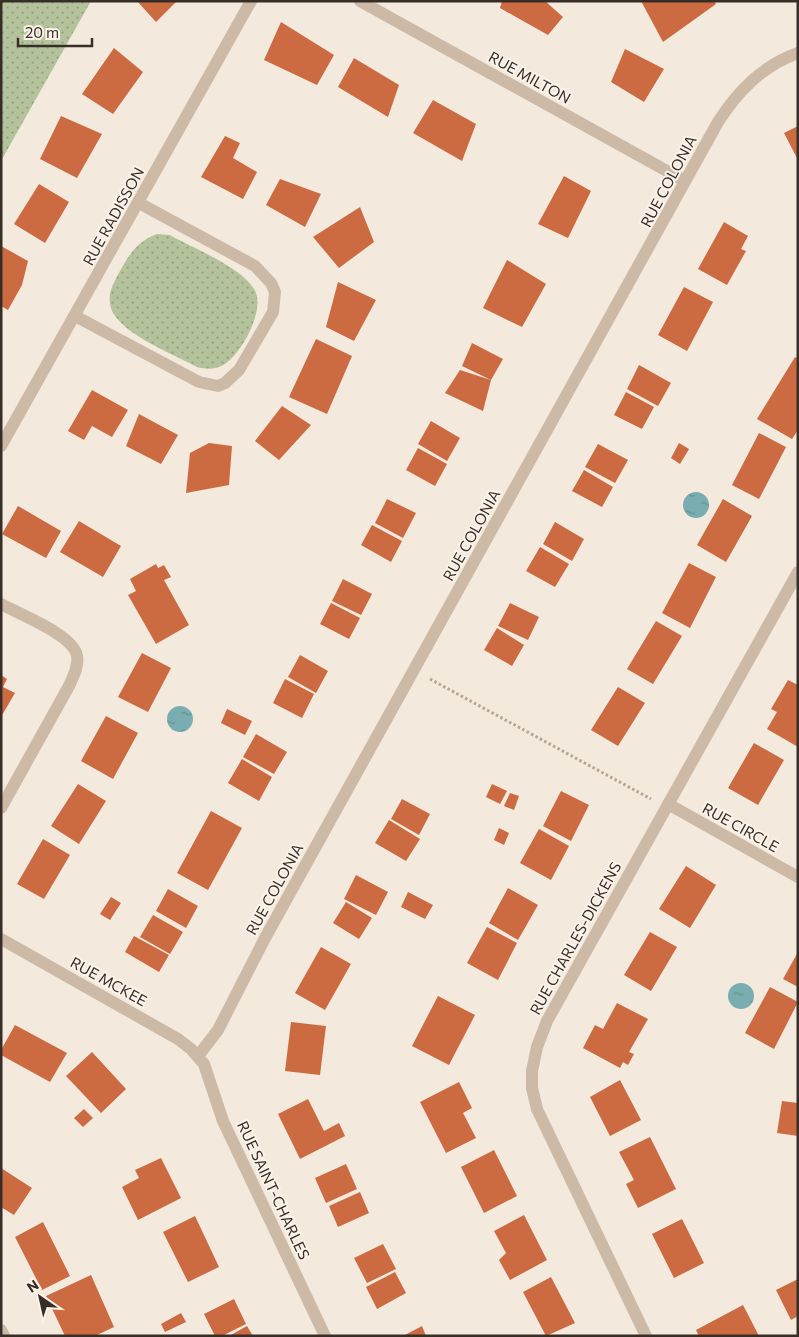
<svg xmlns="http://www.w3.org/2000/svg" width="799" height="1337" font-family="Commissioner,sans-serif">
  <style>
    .grass { fill: url(#grass-dots) }
    .water { fill: url(#water-ripples) }
    .building { fill: #cc6a42 }
    .lines { fill: none; stroke-linecap: round; stroke-linejoin: round }
    .path { stroke: #b8a491; stroke-width: 3; stroke-dasharray: 2.5 2.5; stroke-linecap: butt }
    .minor { stroke: #ccbaa7; stroke-width: 12 }
    .labels { text-anchor: middle; dominant-baseline: central; stroke-width: 4; stroke-linejoin: round; paint-order: stroke }
    .street-label { font-size: 15px; fill: #382e28; stroke: #fbf3e9 }
  </style>
  <defs>
    <pattern id="grass-dots" width="8" height="8" patternUnits="userSpaceOnUse" patternTransform="scale(1.25)"><rect width="8" height="8" fill="#b4c39b"/><path d="M2 2h.1M6 6h.1" fill="none" stroke="#939f7e" stroke-width="1.8" stroke-linecap="round"/></pattern>
    <pattern id="water-ripples" width="26" height="14" patternUnits="userSpaceOnUse" patternTransform="scale(1.25)"><rect width="26" height="14" fill="#79adb2"/><path d="M2 4q2-2 4 0t4 0M15 11q2-2 4 0t4 0" fill="none" stroke="#648d91"/></pattern>
  </defs>
  <rect width="100%" height="100%" fill="#f3e9dc"/>
  <path class="grass" d="M1 1H91L1 161Z
    M157 234 170 235C194 249 240 266 254 289 267 308 241 355 223 365 214 370 206 369 197 367 174 354 112 331 110 303 108 291 115 281 120 271 130 253 138 241 157 234Z"/>
  <path class="water" d="M683 505a13 13 0 1 1 26 0a13 13 0 1 1-26 0Z
    M167 719a13 13 0 1 1 26 0a13 13 0 1 1-26 0Z
    M728 996a13 13 0 1 1 26 0a13 13 0 1 1-26 0Z"/>
  <path class="building" d="M137 1H177L156 22Z
    M502 1H545L563 17 548 35 500 8Z
    M641 1H714L716 4 663 42Z
    M281 22 334 55 317 85 264 60Z
    M114 48 143 72 113 114 82 94Z
    M625 49 664 69 644 102 611 82Z
    M354 58 399 85 388 117 338 87Z
    M433 100 476 124 462 161 413 133Z
    M61 116 102 134 77 178 40 159Z
    M798 126V160L784 133Z
    M225 136 240 143 233 158 257 172 243 199 201 177Z
    M564 176 591 191 568 238 538 224Z
    M280 179 321 194 305 227 266 205Z
    M39 184 69 202 45 243 14 224Z
    M360 207 374 242 339 268 313 237Z
    M724 222 748 236 741 249 746 251 727 285 698 269Z
    M1 246 28 261 22 285 8 310 1 306Z
    M507 260 546 284 522 327 483 308Z
    M338 282 376 300 354 341 326 327Z
    M684 287 713 302 687 351 658 335Z
    M316 339 352 356 327 414 289 397Z
    M472 343 503 359 491 380 483 411 445 393 460 370 491 380 462 366Z
    M795 357 798 359V430L792 439 757 419Z
    M639 365 671 383 658 406 627 389Z
    M92 390 128 410 112 437 92 426 84 440 68 431Z
    M626 392 654 407 642 429 614 415Z
    M282 406 311 425 279 460 255 441Z
    M139 414 178 435 161 464 126 446Z
    M431 421 460 438 447 461 418 444Z
    M759 433 786 447 759 499 732 485Z
    M209 443 232 446 229 485 186 493 190 453Z
    M679 443 689 449 680 464 671 458Z
    M598 444 628 460 615 483 585 467Z
    M418 448 447 464 435 486 406 470Z
    M584 470 613 487 602 507 572 491Z
    M387 499 416 513 403 538 375 523Z
    M723 499 752 516 726 562 697 545Z
    M18 506 61 531 46 558 2 534Z
    M79 521 121 546 103 577 60 552Z
    M555 522 584 539 572 561 543 544Z
    M372 525 402 541 391 562 361 545Z
    M540 547 569 564 555 587 526 571Z
    M689 563 716 577 690 628 662 613Z
    M156 564 158 568 164 565 171 577 164 580 189 625 156 644 128 595 136 591 130 579Z
    M343 579 372 594 361 615 332 601Z
    M331 603 360 618 349 639 320 624Z
    M510 603 539 617 528 640 498 626Z
    M656 621 682 636 653 684 627 669Z
    M497 628 524 645 512 666 484 650Z
    M142 653 171 668 148 712 118 697Z
    M300 655 328 671 316 693 288 677Z
    M1 675 7 679 3 687 15 693 1 717Z
    M285 679 314 694 302 718 273 703Z
    M788 680 798 685V747L767 729 777 712 771 709Z
    M618 687 645 703 618 746 591 730Z
    M227 709 252 721 245 735 221 723Z
    M106 716 138 733 113 779 81 761Z
    M256 734 287 752 274 774 243 757Z
    M754 743 784 760 758 805 728 788Z
    M242 759 272 777 259 801 228 783Z
    M78 784 106 801 79 844 51 826Z
    M492 784 507 791 500 804 486 797Z
    M561 791 589 805 571 841 543 826Z
    M510 793 519 796 514 810 504 806Z
    M402 799 430 814 419 835 391 819Z
    M211 811 242 828 208 890 177 873Z
    M389 820 420 839 406 861 375 843Z
    M499 828 509 833 504 845 494 840Z
    M539 829 569 846 551 880 520 863Z
    M43 839 70 855 44 899 17 884Z
    M686 866 716 885 690 928 659 909Z
    M356 875 388 892 376 915 344 899Z
    M508 888 538 905 518 940 489 923Z
    M168 889 198 906 186 928 156 911Z
    M408 892 433 905 425 919 401 907Z
    M111 897 121 903 110 920 100 914Z
    M346 902 372 918 359 939 333 923Z
    M153 915 183 932 170 954 140 937Z
    M487 927 517 943 498 980 467 963Z
    M650 932 677 947 651 991 624 975Z
    M134 936 169 955 159 972 125 952Z
    M321 947 351 964 325 1010 295 993Z
    M798 952V987L783 979Z
    M770 987 798 1002 774 1049 745 1033Z
    M438 996 475 1015 449 1065 412 1046Z
    M617 1003 648 1019 629 1052 634 1054 628 1065 623 1062 620 1068 583 1048 595 1025 603 1029Z
    M291 1022 326 1026 320 1075 285 1071Z
    M15 1025 67 1053 50 1082 1 1055V1050Z
    M92 1052 126 1089 101 1113 66 1076Z
    M620 1080 641 1120 610 1136 590 1097Z
    M459 1082 472 1108 463 1113 476 1138 446 1153 420 1102Z
    M308 1099 324 1131 339 1123 345 1136 300 1159 278 1114Z
    M782 1101 798 1103V1136L777 1133Z
    M84 1109 93 1118 83 1127 74 1118Z
    M650 1137 676 1189 638 1208 626 1184 634 1180 619 1152Z
    M494 1150 517 1196 484 1213 461 1167Z
    M161 1158 181 1198 138 1220 122 1187 139 1178 135 1170Z
    M346 1164 357 1189 326 1203 315 1178Z
    M1 1168 32 1188 14 1215 1 1207Z
    M360 1192 369 1213 338 1227 329 1206Z
    M524 1215 547 1260 510 1280 499 1260 506 1253 494 1231Z
    M195 1216 219 1267 188 1282 163 1232Z
    M682 1219 704 1263 674 1278 652 1234Z
    M43 1222 70 1276 42 1290 15 1237Z
    M383 1244 396 1269 367 1283 354 1258Z
    M395 1272 406 1293 377 1309 366 1287Z
    M91 1275 114 1327 95 1336H65L46 1296Z
    M551 1277 575 1323 546 1336 523 1292Z
    M798 1279V1316L791 1320 776 1290Z
    M234 1299 246 1324 222 1336H215L204 1314Z
    M743 1305 759 1336H699L696 1330Z
    M181 1313 186 1322 165 1332 161 1324Z
    M247 1326 253 1336H229Z
    M422 1326 426 1336H403Z"/>
  <g class="lines">
    <path class="path" d="M430 679 651 799"/>
    <path class="minor" d="M360 1 685 181
      M75 316 199 382 218 386 225 383 239 370 273 312 275 292 271 283 255 266 139 203
      M1 446 251 1
      M1 604C19 614 74 635 77 656 79 666 73 677 69 686L1 808
      M668 804 798 877
      M1 939 178 1039 191 1049 204 1064 223 1121 325 1336
      M198 1056 218 1030 265 938 718 122C738 91 762 66 798 53
      M1 1330 4 1336
      M646 1336 537 1109 532 1088V1071L537 1047 547 1021 798 572"/>
  </g>
  <g class="labels">
    <g class="street-label">
      <text transform="translate(530 77) rotate(29)">RUE MILTON</text>
      <text transform="translate(668 181) rotate(-62)">RUE COLONIA</text>
      <text transform="translate(113 216) rotate(-61)">RUE RADISSON</text>
      <text transform="translate(471 535) rotate(-61)">RUE COLONIA</text>
      <text transform="translate(741 827) rotate(29)">RUE CIRCLE</text>
      <text transform="translate(274 889) rotate(-61)">RUE COLONIA</text>
      <text transform="translate(575 938) rotate(-61)">RUE CHARLES-DICKENS</text>
      <text transform="translate(109 981) rotate(29)">RUE MCKEE</text>
      <text transform="translate(274 1190) rotate(65)">RUE SAINT-CHARLES</text>
    </g>
  </g>
  <rect width="799" height="1337" fill="none" stroke="#382e28" stroke-width="5"/>
  <g transform="translate(40 1297) rotate(326)" stroke="#fbf3e9" stroke-width="4" paint-order="stroke">
  <path d="M0-4L9 19L0 12L-9 19Z" fill="#382e28"/>
  <text y="-8" font-size="14" font-weight="bold" text-anchor="middle" fill="#382e28">N</text>
  </g>
  <path d="M18 38v8h74v-8" fill="none" stroke="#382e28" stroke-width="2.5"/>
  <text x="25" y="38" font-size="15" fill="#382e28" stroke="#fbf3e9" stroke-width="4" paint-order="stroke">20 m</text>
</svg>
